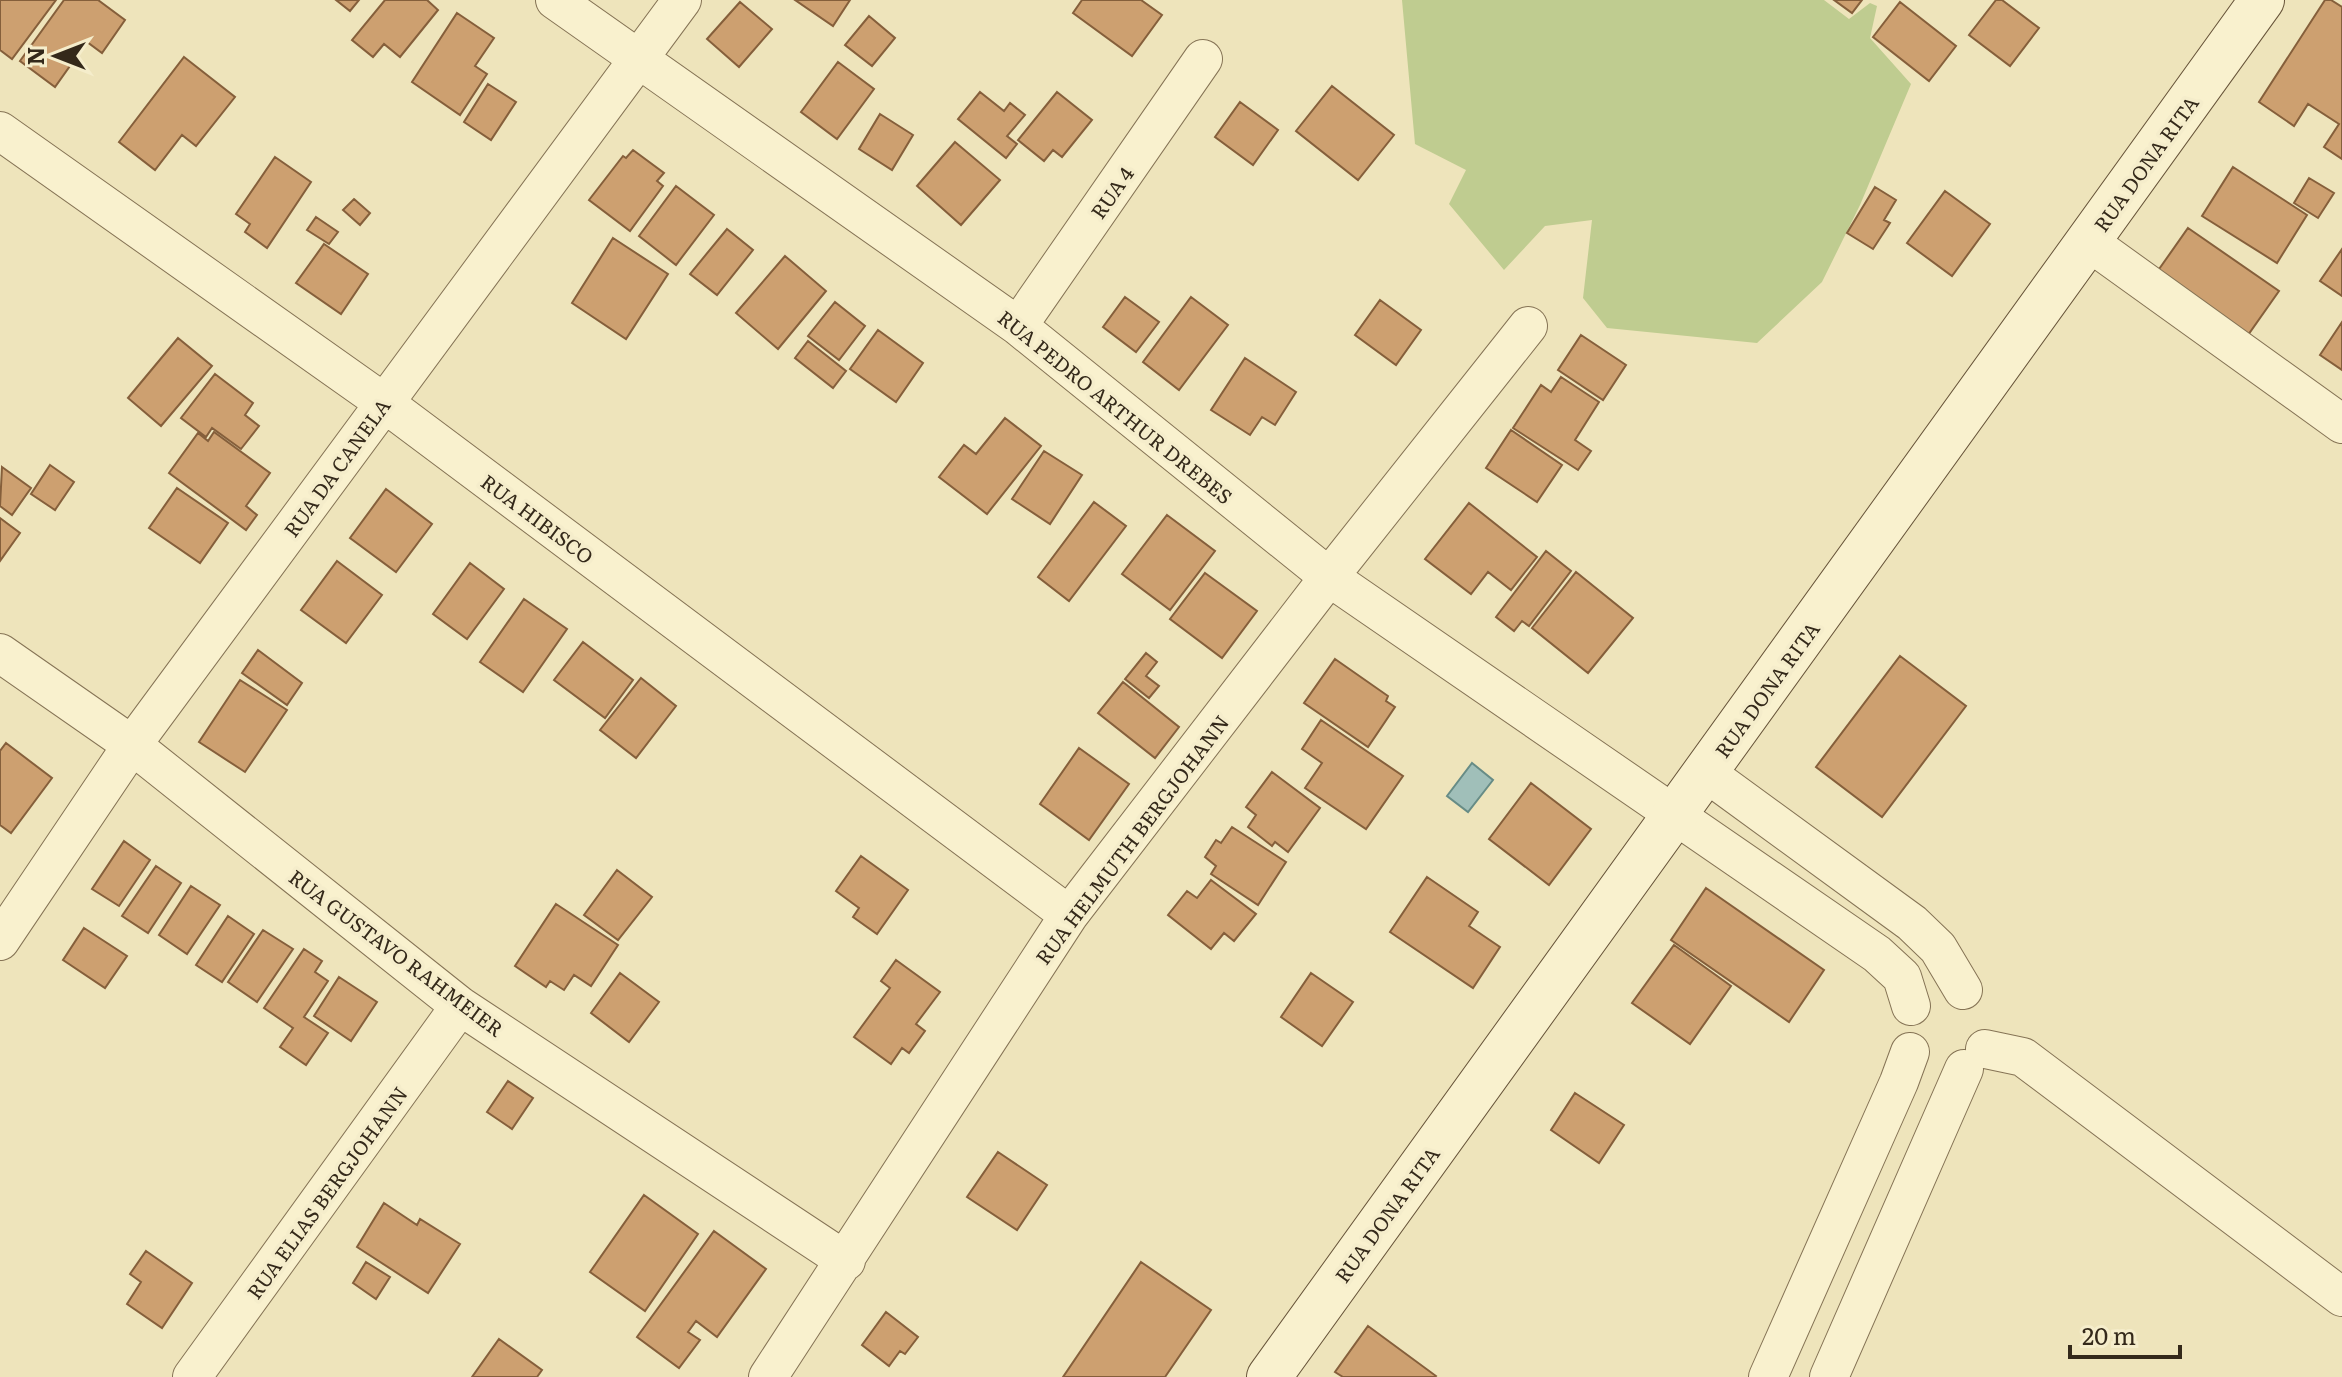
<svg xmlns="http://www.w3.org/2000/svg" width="2342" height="1377" font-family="Literata,serif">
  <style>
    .green { fill: #bfcc90 }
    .water { fill: #a0bfb9; stroke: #678c86; stroke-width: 2 }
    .building { fill: #cda070; stroke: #855f3b; stroke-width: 2 }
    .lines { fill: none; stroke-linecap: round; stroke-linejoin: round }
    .minor-casing { stroke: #857355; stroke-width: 40 }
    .secondary-casing { stroke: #675439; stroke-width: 46 }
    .minor { stroke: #f9f1ce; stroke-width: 38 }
    .secondary { stroke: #f9f1ce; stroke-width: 44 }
    .labels { text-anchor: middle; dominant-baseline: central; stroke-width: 7; stroke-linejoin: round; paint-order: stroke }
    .street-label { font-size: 20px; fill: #34291a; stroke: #f5edcb }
  </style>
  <rect width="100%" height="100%" fill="#eee4bb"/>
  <path class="green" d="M1402 0H1824L1849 19 1870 3 1877 6 1870 38 1911 84 1860 205 1822 282 1757 343 1607 328 1583 298 1592 220 1545 226 1504 270 1449 204 1466 170 1415 144Z"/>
  <path class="water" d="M1472 763 1493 780 1468 812 1447 796Z"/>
  <path class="building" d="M0 0H56L12 59 0 50Z
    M64 0H98L125 20 102 53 87 42 55 87 20 61Z
    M336 0H359L350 11Z
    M385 0H427L438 10 400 57 384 44 373 57 352 40Z
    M795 0H850L833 26Z
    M1082 0H1141L1162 15 1132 56 1073 13Z
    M1834 0H1862L1852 13Z
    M1996 0H2002L2039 28 2010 66 1969 35Z
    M2325 0H2331L2342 7V159L2324 147 2339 124 2308 104 2294 126 2259 102Z
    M740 2 772 29 739 67 707 39Z
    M1900 2 1956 46 1929 81 1873 37Z
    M457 13 494 38 475 66 487 74 460 115 412 82Z
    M869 16 895 38 872 66 845 45Z
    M184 57 235 97 196 146 182 135 155 170 119 142Z
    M838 62 874 89 837 139 801 112Z
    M488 84 516 102 491 140 464 122Z
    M1332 86 1394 135 1358 180 1296 131Z
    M980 92 1004 111 1010 103 1025 115 1007 136 1017 144 1006 158 958 119Z
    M1057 92 1092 120 1062 157 1053 150 1044 161 1018 140Z
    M1240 102 1278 130 1253 165 1215 137Z
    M880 114 913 135 892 170 859 149Z
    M955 142 1000 180 961 225 917 186Z
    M633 150 664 173 657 181 663 186 630 231 589 200 623 156 626 158Z
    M275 157 311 182 267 248 245 232 250 224 236 214Z
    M2233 167 2307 215 2277 263 2202 216Z
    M2309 178 2334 193 2318 218 2294 203Z
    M676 186 714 215 676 265 639 236Z
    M1875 187 1896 200 1884 220 1890 223 1873 249 1847 233Z
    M1945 191 1990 224 1952 276 1907 243Z
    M354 199 370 213 360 225 343 210Z
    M316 217 338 232 329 244 307 230Z
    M2188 228 2279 291 2248 335 2157 272Z
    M727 229 753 250 717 295 690 274Z
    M613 238 668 274 626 339 572 303Z
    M324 244 368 274 341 314 296 283Z
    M2342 249V296L2320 281Z
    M785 256 826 291 778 349 736 313Z
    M1125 297 1159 322 1136 352 1103 327Z
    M1191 297 1228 325 1179 390 1143 362Z
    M1380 300 1421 330 1396 365 1355 335Z
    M835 302 865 326 839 360 808 336Z
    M2342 322V370L2320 355Z
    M878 330 923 363 896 402 850 369Z
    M1581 335 1626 365 1603 400 1558 370Z
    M178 338 212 366 161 426 128 398Z
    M808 341 846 371 833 388 795 358Z
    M1245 358 1296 392 1275 425 1262 417 1250 435 1211 410Z
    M215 374 253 403 245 415 259 426 241 449 212 428 206 437 181 418Z
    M1561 377 1599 402 1575 440 1591 451 1578 470 1513 428 1541 385 1551 392Z
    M1005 418 1041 446 987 514 939 477 964 445 976 454Z
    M1511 430 1562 465 1537 502 1486 468Z
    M214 432 270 473 246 506 257 515 246 530 169 473 198 433 208 441Z
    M1044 451 1082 475 1050 524 1012 499Z
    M50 465 74 482 55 510 31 494Z
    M2 467 31 488 12 515 0 506Z
    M177 488 228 523 200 563 149 528Z
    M386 489 432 524 396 572 350 538Z
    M1094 502 1126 526 1069 601 1038 577Z
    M1469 503 1537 557 1511 590 1488 572 1471 594 1425 559Z
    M1167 515 1215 551 1170 610 1122 574Z
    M0 518 20 533 0 561Z
    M1546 551 1571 571 1529 626 1522 621 1514 631 1496 617Z
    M337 561 382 595 346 643 301 610Z
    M470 563 504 589 467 639 433 614Z
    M1576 572 1633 618 1588 673 1532 628Z
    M1205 573 1257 611 1222 658 1170 619Z
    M524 599 567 629 523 692 480 662Z
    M583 642 633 680 605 718 554 680Z
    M258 650 302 683 287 705 242 673Z
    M1146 653 1157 662 1146 676 1159 686 1149 698 1125 679Z
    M1900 656 1966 706 1882 817 1816 767Z
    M1335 659 1388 696 1386 701 1395 707 1368 747 1304 703Z
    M641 678 676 706 636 758 600 730Z
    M240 680 287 710 245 772 199 742Z
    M1123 682 1179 727 1155 758 1098 713Z
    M1321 720 1403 776 1366 829 1305 788 1322 763 1302 749Z
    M6 743 52 778 11 833 0 825V751Z
    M1079 748 1129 784 1089 840 1040 804Z
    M1272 772 1320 808 1288 852 1275 842 1272 846 1248 827 1256 815 1246 807Z
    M1531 783 1591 829 1549 885 1489 839Z
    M1232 827 1286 862 1258 905 1211 874 1216 866 1205 857 1216 840 1221 843Z
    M124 841 150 860 119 906 92 889Z
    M861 856 908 890 877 934 853 917 859 908 836 891Z
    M156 866 181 883 148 933 122 916Z
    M617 870 652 897 618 940 584 915Z
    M1427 877 1478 912 1469 926 1500 947 1473 988 1390 932Z
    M1211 880 1256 914 1234 941 1224 933 1211 949 1168 915 1187 891 1197 898Z
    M191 886 220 905 187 954 159 935Z
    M1706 888 1824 970 1789 1022 1671 940Z
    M556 904 618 945 591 986 574 975 564 990 550 981 546 987 515 966Z
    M228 916 254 934 222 982 196 965Z
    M84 928 127 956 105 988 63 960Z
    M263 930 293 949 257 1002 228 982Z
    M1674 945 1731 986 1690 1044 1632 1003Z
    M304 949 322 961 315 972 328 981 304 1017 328 1033 306 1065 280 1047 293 1028 264 1008Z
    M896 960 940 992 916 1024 925 1031 909 1053 902 1048 891 1064 854 1037 890 988 881 981Z
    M620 973 659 1002 629 1042 591 1013Z
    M1311 973 1353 1002 1322 1046 1281 1017Z
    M339 977 377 1002 351 1041 314 1016Z
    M508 1081 533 1098 512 1129 487 1112Z
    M1575 1093 1624 1125 1599 1163 1551 1130Z
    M998 1152 1047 1185 1017 1230 967 1197Z
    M644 1195 698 1234 645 1311 590 1272Z
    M384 1203 417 1225 420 1219 460 1244 428 1293 357 1247Z
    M714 1231 766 1269 717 1337 696 1321 688 1332 700 1340 679 1368 637 1337Z
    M146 1251 192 1283 162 1328 127 1304 141 1282 130 1274Z
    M366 1262 390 1277 376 1299 353 1283Z
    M1141 1262 1211 1310 1165 1377H1063Z
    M886 1312 918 1337 905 1354 900 1351 889 1366 862 1345Z
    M1368 1326 1436 1376 1435 1377H1343L1335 1372Z
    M499 1339 542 1370 537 1377H472Z"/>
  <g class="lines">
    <g class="minor-casing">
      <path id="minor" d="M555 0 1018 326 1329 577 1877 954 1902 977 1911 1006
        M0 131 383 402 1069 915
        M2089 242 2342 424
        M1018 326 1203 59
        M0 653 132 745 460 1006 846 1261
        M1705 772 1912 923 1938 948 1963 990
        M0 941 132 745 682 0
        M1985 1049 2023 1057 2342 1297
        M192 1377 460 1006
        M768 1377 1069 915 1329 577 1528 326
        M1768 1377 1899 1082 1910 1052
        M1829 1377 1964 1069"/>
    </g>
    <g class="secondary-casing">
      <path id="secondary" d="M1269 1377 2262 0"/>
    </g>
    <use href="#minor" class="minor"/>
    <use href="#secondary" class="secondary"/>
  </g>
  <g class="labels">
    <g class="street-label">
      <text transform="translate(2145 163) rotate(-54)">RUA DONA RITA</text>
      <text transform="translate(1111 192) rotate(-55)">RUA 4</text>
      <text transform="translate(1116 406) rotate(39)">RUA PEDRO ARTHUR DREBES</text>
      <text transform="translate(336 467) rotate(-54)">RUA DA CANELA</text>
      <text transform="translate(538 518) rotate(37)">RUA HIBISCO</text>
      <text transform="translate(1766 689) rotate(-54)">RUA DONA RITA</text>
      <text transform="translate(1131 839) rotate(-53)">RUA HELMUTH BERGJOHANN</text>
      <text transform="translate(397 952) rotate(37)">RUA GUSTAVO RAHMEIER</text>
      <text transform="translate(326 1192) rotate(-54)">RUA ELIAS BERGJOHANN</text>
      <text transform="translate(1386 1214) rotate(-54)">RUA DONA RITA</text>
    </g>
  </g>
  <g transform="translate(56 56) rotate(270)" stroke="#f5edcb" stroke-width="6" paint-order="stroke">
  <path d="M0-6L14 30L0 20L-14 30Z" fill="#34291a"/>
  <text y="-12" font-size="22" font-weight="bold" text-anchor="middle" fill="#34291a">N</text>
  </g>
  <path d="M2070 1345v12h110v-12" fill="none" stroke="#34291a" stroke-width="4"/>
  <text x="2082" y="1345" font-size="24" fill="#34291a" stroke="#f5edcb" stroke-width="6" paint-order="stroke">20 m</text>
</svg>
